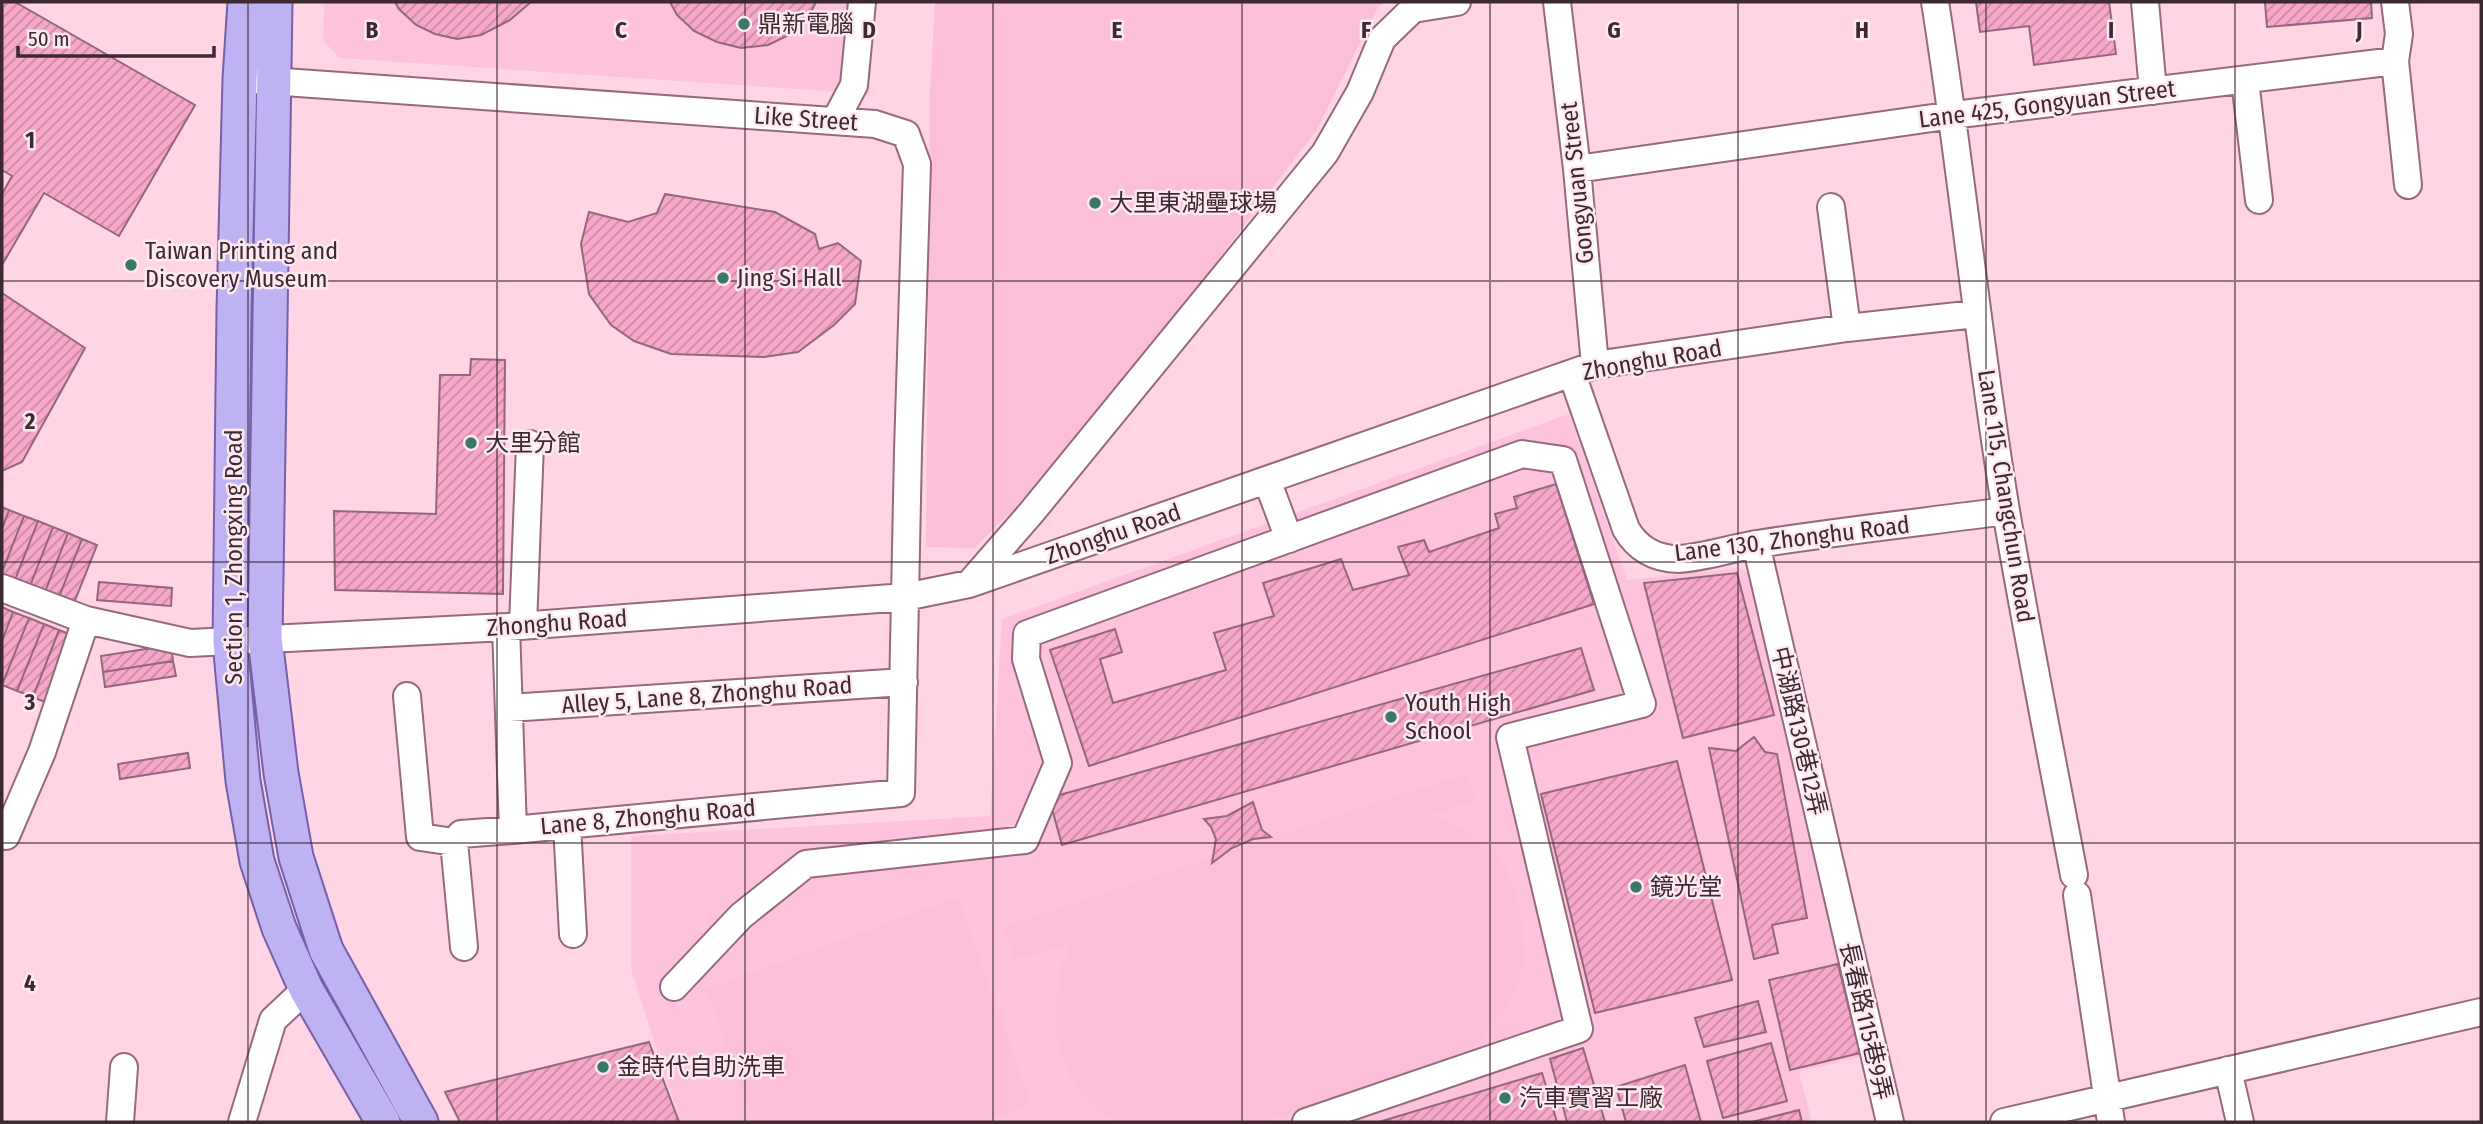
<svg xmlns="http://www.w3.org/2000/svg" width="2483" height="1124" font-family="'Fira Sans Condensed','Noto Sans TC',sans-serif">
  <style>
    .built { fill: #fec3dc }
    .pitch { fill: #fcbfd9 }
    .building { fill: url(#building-hatch); stroke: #95677b; stroke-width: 2 }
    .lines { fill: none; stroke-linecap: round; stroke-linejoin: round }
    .minor-casing { stroke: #96697d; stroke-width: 30 }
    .major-casing { stroke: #7660aa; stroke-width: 37 }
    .minor { stroke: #fff; stroke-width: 26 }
    .major { stroke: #bfb2f3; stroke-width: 33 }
    .grid { fill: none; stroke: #3c2931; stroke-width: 2; stroke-opacity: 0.55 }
    .poi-dot { fill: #3a7865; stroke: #fee9f2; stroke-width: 2.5 }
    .labels { text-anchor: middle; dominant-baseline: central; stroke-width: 5; stroke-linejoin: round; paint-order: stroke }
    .poi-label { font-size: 24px; fill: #3c2931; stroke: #fee9f2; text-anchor: start }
    .street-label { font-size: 24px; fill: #3c2931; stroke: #fee9f2 }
    .grid-label { font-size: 23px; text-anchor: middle; font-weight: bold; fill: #3c2931; stroke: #fee9f2; stroke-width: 5; stroke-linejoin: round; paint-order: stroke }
  </style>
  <defs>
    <pattern id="building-hatch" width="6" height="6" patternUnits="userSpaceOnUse" patternTransform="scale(1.75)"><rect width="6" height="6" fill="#f6a7ca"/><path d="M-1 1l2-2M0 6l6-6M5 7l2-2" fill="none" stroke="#c888a5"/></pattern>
  </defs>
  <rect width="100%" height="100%" fill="#ffd5e6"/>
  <path class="built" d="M324 2H876L869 94 339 58 323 40Z
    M1569 414 1627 580 1739 568 1753 575 1864 1056 1799 1072 1812 1122H680L631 969V836L990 816 1002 619Z"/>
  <path class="pitch" d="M935 2H1385L1378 7 1316 131 1066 459 974 548 926 547 930 90Z
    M1466 773 1476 801 1432 815 1451 823 1489 847 1504 863 1517 892 1521 913 1524 964 1516 988 1505 1011 1471 1050 1265 1122H1115L1094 1107 1074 1085 1062 1058 1055 1030 1056 997 1061 967 1071 944 1014 960 1002 927Z
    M958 897 1031 1104 982 1122H755L706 989Z"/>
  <path class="building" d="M2 2H15L195 105 119 236 44 193 2 265V194L12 176 2 170Z
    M395 2H531L510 20 481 35 457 39 435 34 416 25 399 9Z
    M670 2H816L808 18 791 34 768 45 741 48 717 42 694 31 677 15Z
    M1976 2H2109L2116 54 2034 65 2029 26 1980 32Z
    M2265 2H2371L2372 18 2267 27Z
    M665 194 775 212 815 234 819 249 838 243 861 261 855 304 834 325 798 352 764 357 671 354 634 341 611 325 589 294 581 244 589 212 628 222 657 213Z
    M2 293 85 348 22 462 2 471Z
    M471 359 505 360 503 594 335 590 334 511 436 514 440 375H470Z
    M1556 484 1594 604 1089 766 1050 650 1115 629 1122 652 1100 659 1113 703 1226 670 1214 633 1274 616 1263 583 1341 559 1353 590 1409 575 1398 547 1424 540 1429 552 1499 528 1495 514 1517 508 1514 497Z
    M2 507 9 510 2 529Z
    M9 510 24 516 2 572V529Z
    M24 516 38 521 13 585 2 580V572Z
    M38 521 53 527 28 591 13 585Z
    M53 527 68 533 43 597 28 591Z
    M68 533 82 539 57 602 43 597Z
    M82 539 97 545 72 608 57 602Z
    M1737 573 1774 715 1683 738 1644 583Z
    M99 582 172 588 171 606 97 600Z
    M2 607 13 612 2 641Z
    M13 612 29 618 2 685V641Z
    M29 618 44 624 17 691 2 685Z
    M44 624 59 630 33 697 17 691Z
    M59 630 74 636 47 703 33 697Z
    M171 645 173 661 103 672 101 656Z
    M1581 648 1594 690 1062 845 1049 798Z
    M173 661 176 676 105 687 103 672Z
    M1754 737 1765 752 1777 754 1807 918 1772 925 1778 953 1754 959 1709 748 1736 751Z
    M188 753 190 768 120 779 118 764Z
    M1677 761 1732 980 1595 1013 1541 794Z
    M1253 802 1262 830 1271 837 1253 839 1232 848 1212 863 1216 839 1211 827 1204 819 1227 816Z
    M1838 964 1860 1053 1790 1070 1769 980Z
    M1758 1001 1766 1032 1704 1047 1695 1018Z
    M649 1042 679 1122H460L445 1092Z
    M1771 1043 1787 1101 1723 1118 1707 1061Z
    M1583 1048 1605 1122H1567L1550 1059Z
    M1685 1065 1701 1122H1626L1616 1087Z
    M1542 1073 1557 1122H1379Z
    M1799 1110 1802 1122H1752Z"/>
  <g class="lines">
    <g class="minor-casing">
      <path id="minor" d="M1557 2 1577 169 1595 365
        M1935 2C1962 171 1978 342 2006 511 2027 633 2051 754 2074 875
        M2145 2 2153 91
        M2395 2 2399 34 2395 61 2408 185
        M256 80 875 124 906 134 917 164 908 451 901 793 513 830 506 627
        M2245 80 2259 200
        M835 121 854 85 862 2
        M1577 169 1953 115 2395 61
        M1831 207 1847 328
        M1572 374 1626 529C1637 548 1655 559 1678 559 1703 558 1732 548 1757 544 1840 531 1923 522 2006 511
        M1267 480 1289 539
        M1756 544 1890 1122
        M970 583 1031 513 1325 153 1360 92 1382 39 1413 9 1457 2
        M2 588 86 620 190 643 506 627 905 597 969 584 1595 365 1847 328 1976 314
        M523 625 530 444
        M407 696 420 837 454 842
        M509 708 904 682
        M567 825 573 934
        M2 834 6 836 42 752 86 620
        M2077 895 2111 1122
        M464 947 454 842 461 834 513 830
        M674 987 741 916 806 864 1025 840 1058 763 1026 659 1027 634 1522 454 1563 460 1642 704 1510 737 1579 1029 1306 1122
        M2228 1070 2240 1122
        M120 1122 124 1067
        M242 1122 273 1020 306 989
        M2004 1122 2481 1012"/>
    </g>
    <g class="major-casing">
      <path id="major" d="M245 2 240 79 234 309 230 642 243 781 257 861 279 928 306 989 383 1122
        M275 2 265 639 281 773 296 857 326 950 421 1122"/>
    </g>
    <use href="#minor" class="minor"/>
    <use href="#major" class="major"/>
  </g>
  <path class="grid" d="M248 2V1122M497 2V1122M745 2V1122M993 2V1122M1242 2V1122M1490 2V1122M1738 2V1122M1986 2V1122M2235 2V1122M2 281H2481M2 562H2481M2 843H2481"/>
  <g class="poi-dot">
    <circle cx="744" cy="24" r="7"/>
    <circle cx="1095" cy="203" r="7"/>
    <circle cx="131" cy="265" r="7"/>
    <circle cx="723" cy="278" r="7"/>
    <circle cx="471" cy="443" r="7"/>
    <circle cx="1391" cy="717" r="7"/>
    <circle cx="1636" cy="887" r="7"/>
    <circle cx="603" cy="1067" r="7"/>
    <circle cx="1505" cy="1098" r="7"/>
  </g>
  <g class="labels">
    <g class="poi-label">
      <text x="758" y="24">鼎新電腦</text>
      <text x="1109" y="203">大里東湖壘球場</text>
      <text x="145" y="251">Taiwan Printing and<tspan x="145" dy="28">Discovery Museum</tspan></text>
      <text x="737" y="278">Jing Si Hall</text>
      <text x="485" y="443">大里分館</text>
      <text x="1405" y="703">Youth High<tspan x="1405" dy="28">School</tspan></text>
      <text x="1650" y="887">鏡光堂</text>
      <text x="617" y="1067">金時代自助洗車</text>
      <text x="1519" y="1098">汽車實習工廠</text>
    </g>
    <g class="street-label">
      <text transform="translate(2047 104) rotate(-7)">Lane 425, Gongyuan Street</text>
      <text transform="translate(806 119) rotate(4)">Like Street</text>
      <text transform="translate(1577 183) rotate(-96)">Gongyuan Street</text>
      <text transform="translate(1652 360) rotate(-10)">Zhonghu Road</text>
      <text transform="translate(2006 496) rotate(81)">Lane 115, Changchun Road</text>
      <text transform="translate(1113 534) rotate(-19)">Zhonghu Road</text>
      <text transform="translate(1792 539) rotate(-7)">Lane 130, Zhonghu Road</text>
      <text transform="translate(234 557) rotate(-90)">Section 1, Zhongxing Road</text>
      <text transform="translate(557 623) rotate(-4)">Zhonghu Road</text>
      <text transform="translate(707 695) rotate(-4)">Alley 5, Lane 8, Zhonghu Road</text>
      <text transform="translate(1799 731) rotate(77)">中湖路130巷12弄</text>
      <text transform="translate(648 817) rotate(-5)">Lane 8, Zhonghu Road</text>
      <text transform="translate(1866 1021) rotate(77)">長春路115巷9弄</text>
    </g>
  </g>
  <g class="grid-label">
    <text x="372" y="38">B</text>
    <text x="621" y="38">C</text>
    <text x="869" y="38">D</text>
    <text x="1117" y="38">E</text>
    <text x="1366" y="38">F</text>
    <text x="1614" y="38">G</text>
    <text x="1862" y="38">H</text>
    <text x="2111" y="38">I</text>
    <text x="2359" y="38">J</text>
    <text x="30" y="148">1</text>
    <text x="30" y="429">2</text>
    <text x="30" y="710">3</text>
    <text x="30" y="991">4</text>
  </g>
  <rect width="2483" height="1124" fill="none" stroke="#3c2931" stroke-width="7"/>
  <path d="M18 46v10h196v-10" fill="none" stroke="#3c2931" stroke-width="3.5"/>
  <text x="28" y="46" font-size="21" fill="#3c2931" stroke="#fee9f2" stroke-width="5" paint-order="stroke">50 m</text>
</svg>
